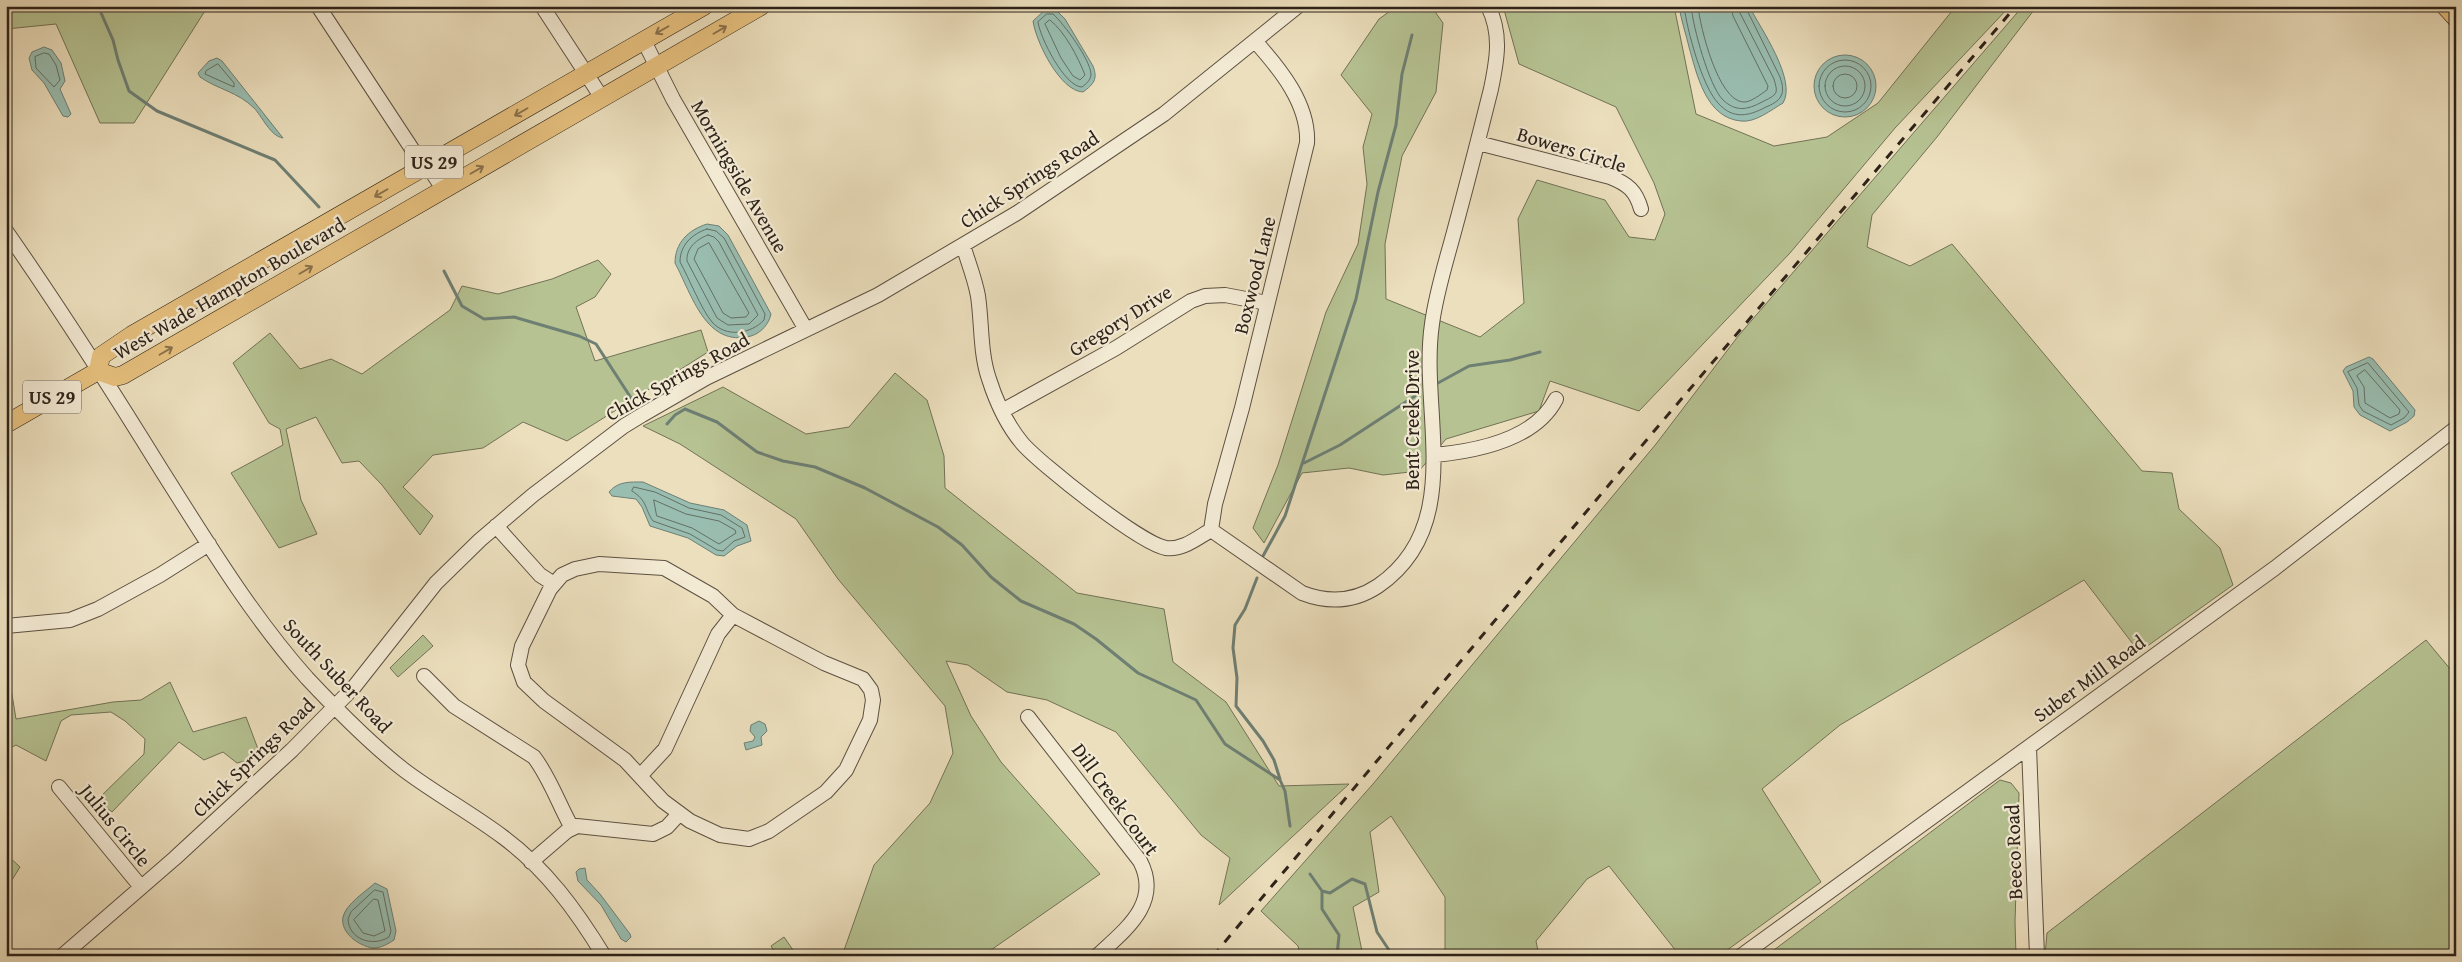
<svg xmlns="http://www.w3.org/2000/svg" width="2462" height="962" font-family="'Gentium Book Plus',serif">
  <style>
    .green { fill: #b6c292; stroke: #727256 }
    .water { fill: #99bdb0; stroke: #6e7f74 }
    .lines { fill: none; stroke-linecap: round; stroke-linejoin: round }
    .shore { stroke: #637064; stroke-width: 1 }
    .stream { stroke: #6e7f74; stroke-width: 3 }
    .minor-casing { stroke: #5d5142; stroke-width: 16 }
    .major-casing { stroke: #2d2219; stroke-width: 19 }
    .minor { stroke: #f3ead4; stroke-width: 14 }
    .major { stroke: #e6c07e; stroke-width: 18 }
    .rail { stroke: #2d2219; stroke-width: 3; stroke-dasharray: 9 9; stroke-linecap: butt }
    .oneway { stroke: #8a714c }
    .labels { text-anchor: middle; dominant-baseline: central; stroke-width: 4.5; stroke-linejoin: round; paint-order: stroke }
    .shield { fill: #f3ead4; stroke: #685e51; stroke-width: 1 }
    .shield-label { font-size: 19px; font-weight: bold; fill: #2d2219 }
    .street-label { font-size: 20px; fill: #2d2219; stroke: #f3ead4 }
  </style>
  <rect width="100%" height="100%" fill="#ecdfbd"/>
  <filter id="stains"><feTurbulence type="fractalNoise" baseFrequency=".004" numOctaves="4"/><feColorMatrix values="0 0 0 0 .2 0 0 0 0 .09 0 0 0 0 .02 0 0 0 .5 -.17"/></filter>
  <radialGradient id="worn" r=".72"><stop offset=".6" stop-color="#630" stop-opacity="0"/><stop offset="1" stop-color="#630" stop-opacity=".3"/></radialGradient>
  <path class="green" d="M6 6H109L116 9 124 6H208L134 123H100L56 24 6 29Z
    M1397 6H1431L1443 23 1436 92 1402 156 1385 244 1386 299 1480 337 1524 303 1518 219 1537 180 1605 200 1629 237 1655 240 1665 214 1654 183 1616 107 1519 64 1503 6H1674L1696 114 1774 146 1827 137 1878 103 1956 6H2010L1895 128 1790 253 1639 411 1550 381 1539 411 1446 439 1419 471 1383 475 1349 468 1302 473 1264 543 1253 528 1278 465 1326 312 1358 244 1367 184 1363 147 1372 114 1341 75 1379 19Z
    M2023 6H2037L1937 137 1872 215 1867 247 1910 266 1952 244 2142 471 2172 473 2179 509 2220 548 2233 585 2139 652 2084 580 1840 725 1762 789 1821 882 1719 956H1680L1609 866 1587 879 1536 941 1539 956H1445V897L1391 816 1370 832 1379 892 1353 907 1363 956H1300L1298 946 1261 911 1373 784 1656 444 1739 335Z
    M598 260 611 274 595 297 576 307 595 361 701 330 708 352 567 441 523 422 483 448 433 455 403 487 433 516 420 535 382 485 359 461 342 463 316 417 286 429 301 500 317 534 279 548 231 473 283 445 280 429 269 423 233 363 270 333 300 369 331 359 362 374 450 310 462 286 498 294 552 279Z
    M895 373 927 400 944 456 945 488 1077 593 1164 609 1173 662 1226 702 1279 786 1349 784 1219 905 1230 858 1201 835 1116 732 1047 700 1007 692 968 665 946 661 971 716 1001 762 1100 874 991 950 990 956H842L874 865 930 803 953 753 945 706 838 579 796 519 680 444 643 426 723 387 806 434 849 427Z
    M423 635 433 646 398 677 390 668Z
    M2426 640 2456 676V956H2045L2047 933Z
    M6 658 16 719 113 702 141 700 170 682 193 732 246 717 261 757 237 763 223 752 204 760 179 742 112 812 97 800 144 754 145 739 125 721 111 712 71 715 61 721 46 761 16 745 6 750Z
    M2000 780 2011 783 2019 793 2015 922 2016 956H1766Z
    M6 854 20 867 7 888H6Z
    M784 937 793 950 784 956H777L771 946Z"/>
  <path class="water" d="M1679 6H1749C1761 29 1797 80 1783 103 1771 110 1755 123 1741 121 1706 118 1697 75 1689 47 1686 34 1681 20 1679 6Z
    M1046 9H1055L1065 19 1093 66C1098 79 1094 84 1083 92 1060 91 1036 42 1033 21Z
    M44 47 52 50 61 63 65 81 60 89 71 114 68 117 63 116 44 83 32 70 29 58 32 52Z
    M1814 86a31 31 0 1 1 62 0a31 31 0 1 1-62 0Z
    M217 58 222 61 283 138C270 136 262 116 254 108 238 92 217 89 200 77L198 73 209 61Z
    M707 224 719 226 728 235 771 314C769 324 761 333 751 336 706 348 692 295 675 263 675 243 688 230 707 224Z
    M2369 357 2373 359 2415 410 2414 416 2407 422 2390 431 2360 415 2354 407 2353 391 2343 371 2346 367Z
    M643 482 690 503 724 510 747 525 751 541 737 546 724 556 716 555 688 538 650 526 642 507 636 499 612 496 609 492C618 481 630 482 643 482Z
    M759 721 765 724 767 731 761 737 762 745 746 750 744 743 753 741 755 737 750 731 751 725Z
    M585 868 587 880 600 894 630 934 631 937 626 942 621 939 601 905 578 881 576 872 579 869Z
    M375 883 387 889 396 931 394 940C388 944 381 948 373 948 359 946 340 933 343 917 346 904 365 892 375 883Z"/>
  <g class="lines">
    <path class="shore" d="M1684 6C1687 30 1702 86 1718 103 1733 120 1749 116 1766 107 1771 105 1779 101 1781 96 1784 90 1782 83 1780 77L1745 6
      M1691 6C1693 27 1709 86 1723 100 1736 112 1747 110 1762 102 1765 100 1772 98 1775 94 1778 90 1775 84 1774 79L1740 13 1739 6
      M1698 6C1700 27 1718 100 1743 102 1750 103 1761 94 1767 90L1768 86 1733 16 1731 6
      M1047 14H1053C1064 24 1090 59 1091 74 1091 80 1086 84 1082 87 1065 87 1040 38 1038 22Z
      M1050 20C1065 32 1078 57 1085 75L1080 80 1073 76 1061 58 1045 24Z
      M44 53 49 54 56 65 60 80 54 87 36 68 35 57Z
      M1819 86a26 26 0 1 1 52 0a26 26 0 1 1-52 0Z
      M218 64 234 83V87L205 74 206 71Z
      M1825 86a20 20 0 1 1 40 0a20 20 0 1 1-40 0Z
      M1833 86a12 12 0 1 1 24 0a12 12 0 1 1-24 0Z
      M707 229 716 231 724 238 765 314 764 320C751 334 726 338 712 322 701 309 689 278 680 262 680 245 692 234 707 229Z
      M708 235 714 237 719 242 758 315 749 324 728 325 717 318 687 261C686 248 697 239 708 235Z
      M709 243 749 313 746 317 731 318 723 313 694 259 698 249Z
      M2368 363 2409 412 2404 418 2391 425 2363 411 2359 405 2357 388 2348 372Z
      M2365 370 2400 410 2399 414 2390 418 2365 403 2364 387 2357 376Z
      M634 487 655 492 689 508 721 515 742 528 745 537 734 541 723 551 717 550 690 534 653 521C644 508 648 501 632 491Z
      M654 500 686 514 719 521 735 530 736 533 719 544 692 528 657 516Z
      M375 890 383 892 391 931 389 937C373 947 349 940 348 919L351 912Z
      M374 899 378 900 385 931 374 936 363 933 354 920Z"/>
    <path class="stream" d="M98 6 113 40 118 60 129 91 157 111 275 160 319 207
      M444 271 462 306 484 319 514 317 579 336 596 344 633 401
      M1438 383 1469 366 1510 360 1540 352
      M667 424 675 415 685 409 717 422 757 452 783 461 815 467 865 488 938 527 962 545 991 577 1021 601 1074 624 1096 639 1138 673 1196 700 1225 744 1280 780 1285 791 1290 826
      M1304 463 1340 445 1415 396
      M1263 556 1285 516 1356 299 1378 192 1396 125 1402 74 1412 35
      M1257 578 1245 609 1235 625 1233 648 1237 678 1236 706 1263 741 1274 760 1280 779
      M1310 874 1322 891 1330 893 1352 879 1365 884 1377 932 1393 956
      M1322 891V909L1339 935 1337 956"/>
    <g class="minor-casing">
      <path id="minor" d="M318 6 412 149 428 166 444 190
        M542 6 602 98
        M644 41 673 99 805 328
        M1478 143 1610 177C1628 184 1636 191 1641 209
        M6 231C61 310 112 390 162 471 207 542 251 615 307 678 337 710 369 743 404 770 436 794 471 813 503 837 546 869 576 910 604 956
        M963 245C968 262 975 279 978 296 982 323 980 353 989 379 996 401 1007 425 1022 443 1040 464 1141 544 1166 548 1183 550 1197 538 1211 530L1302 593C1328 603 1354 602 1378 586 1467 525 1419 411 1432 324 1436 293 1446 262 1454 232 1467 184 1479 137 1491 89 1497 60 1502 34 1488 6
        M1002 411 1116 348 1191 301 1205 296 1225 295 1267 303
        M1435 455C1477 451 1535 440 1556 399
        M496 526 540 575 554 584
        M1211 530 1215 504 1242 408 1307 143C1309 104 1280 69 1255 41
        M599 564 664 568 713 596 733 615 824 663 863 679 871 690 873 700 870 720 846 770 826 792 769 831 749 839 720 835 690 821 663 801 625 760 544 701 524 682 518 665 522 646 550 589 562 575 575 569Z
        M6 626 70 620 98 609 160 575 209 544
        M424 676 454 706 534 757C550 778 559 805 572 828
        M1028 717 1140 861C1162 903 1125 930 1097 956
        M2029 747 2037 956
        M640 776 665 749 718 634 733 615
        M59 787 141 887
        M531 862 567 831 577 826 653 834 667 827 679 814
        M62 956 175 858 292 750 354 687 436 583 480 540 533 495 624 426 642 415 706 378 878 295 1017 213 1164 114 1298 6
        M1741 956 2275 568 2456 428"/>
    </g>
    <g class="major-casing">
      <path id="major" d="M2445 6 2456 18
        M98 371 115 377 123 375 761 6
        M98 371 101 356 132 335 704 6
        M6 424 98 371"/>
    </g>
    <use href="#minor" class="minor"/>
    <use href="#major" class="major"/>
    <path class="rail" d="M1213 956 1655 430 2016 6"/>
  </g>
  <defs><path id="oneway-shaft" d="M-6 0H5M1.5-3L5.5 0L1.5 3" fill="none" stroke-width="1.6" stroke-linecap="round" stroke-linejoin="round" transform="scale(1.25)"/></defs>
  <g class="oneway">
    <use href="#oneway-shaft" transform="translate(662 30) rotate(150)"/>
    <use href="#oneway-shaft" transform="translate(720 30) rotate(-30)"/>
    <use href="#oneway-shaft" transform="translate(521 112) rotate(150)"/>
    <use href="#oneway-shaft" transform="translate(477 170) rotate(-30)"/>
    <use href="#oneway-shaft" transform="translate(381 193) rotate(150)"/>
    <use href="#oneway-shaft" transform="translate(306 270) rotate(-30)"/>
    <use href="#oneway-shaft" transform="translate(166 351) rotate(-30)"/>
  </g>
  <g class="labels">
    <g class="shield">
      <rect x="405" y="145.5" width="58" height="33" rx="4"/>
      <rect x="23" y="380.5" width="58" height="33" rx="4"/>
    </g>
    <g class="shield-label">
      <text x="434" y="162">US 29</text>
      <text x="52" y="397">US 29</text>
    </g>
    <g class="street-label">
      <text transform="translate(1572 149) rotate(17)">Bowers Circle</text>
      <text transform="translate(740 176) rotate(60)">Morningside Avenue</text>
      <text transform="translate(1029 179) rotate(-33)">Chick Springs Road</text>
      <text transform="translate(1254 275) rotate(-76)">Boxwood Lane</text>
      <text transform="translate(229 288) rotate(-30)">West Wade Hampton Boulevard</text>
      <text transform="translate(1120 320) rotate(-32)">Gregory Drive</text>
      <text transform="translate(677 376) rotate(-29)">Chick Springs Road</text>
      <text transform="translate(1411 420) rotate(-90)">Bent Creek Drive</text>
      <text transform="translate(338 675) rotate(47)">South Suber Road</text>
      <text transform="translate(2089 678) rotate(-36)">Suber Mill Road</text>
      <text transform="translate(253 757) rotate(-44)">Chick Springs Road</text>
      <text transform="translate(1116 799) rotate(54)">Dill Creek Court</text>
      <text transform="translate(116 825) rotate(51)">Julius Circle</text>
      <text transform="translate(2013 852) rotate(-92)">Beeco Road</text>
    </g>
  </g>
  <rect width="2462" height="962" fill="none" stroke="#ecdfbd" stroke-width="25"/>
  <rect x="8" y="8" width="2447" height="947" fill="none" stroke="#2d2219" stroke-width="2.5"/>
  <rect x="12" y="12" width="2437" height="937" fill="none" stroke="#2d2219"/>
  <rect width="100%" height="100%" filter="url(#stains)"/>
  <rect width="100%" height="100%" fill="url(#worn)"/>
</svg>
